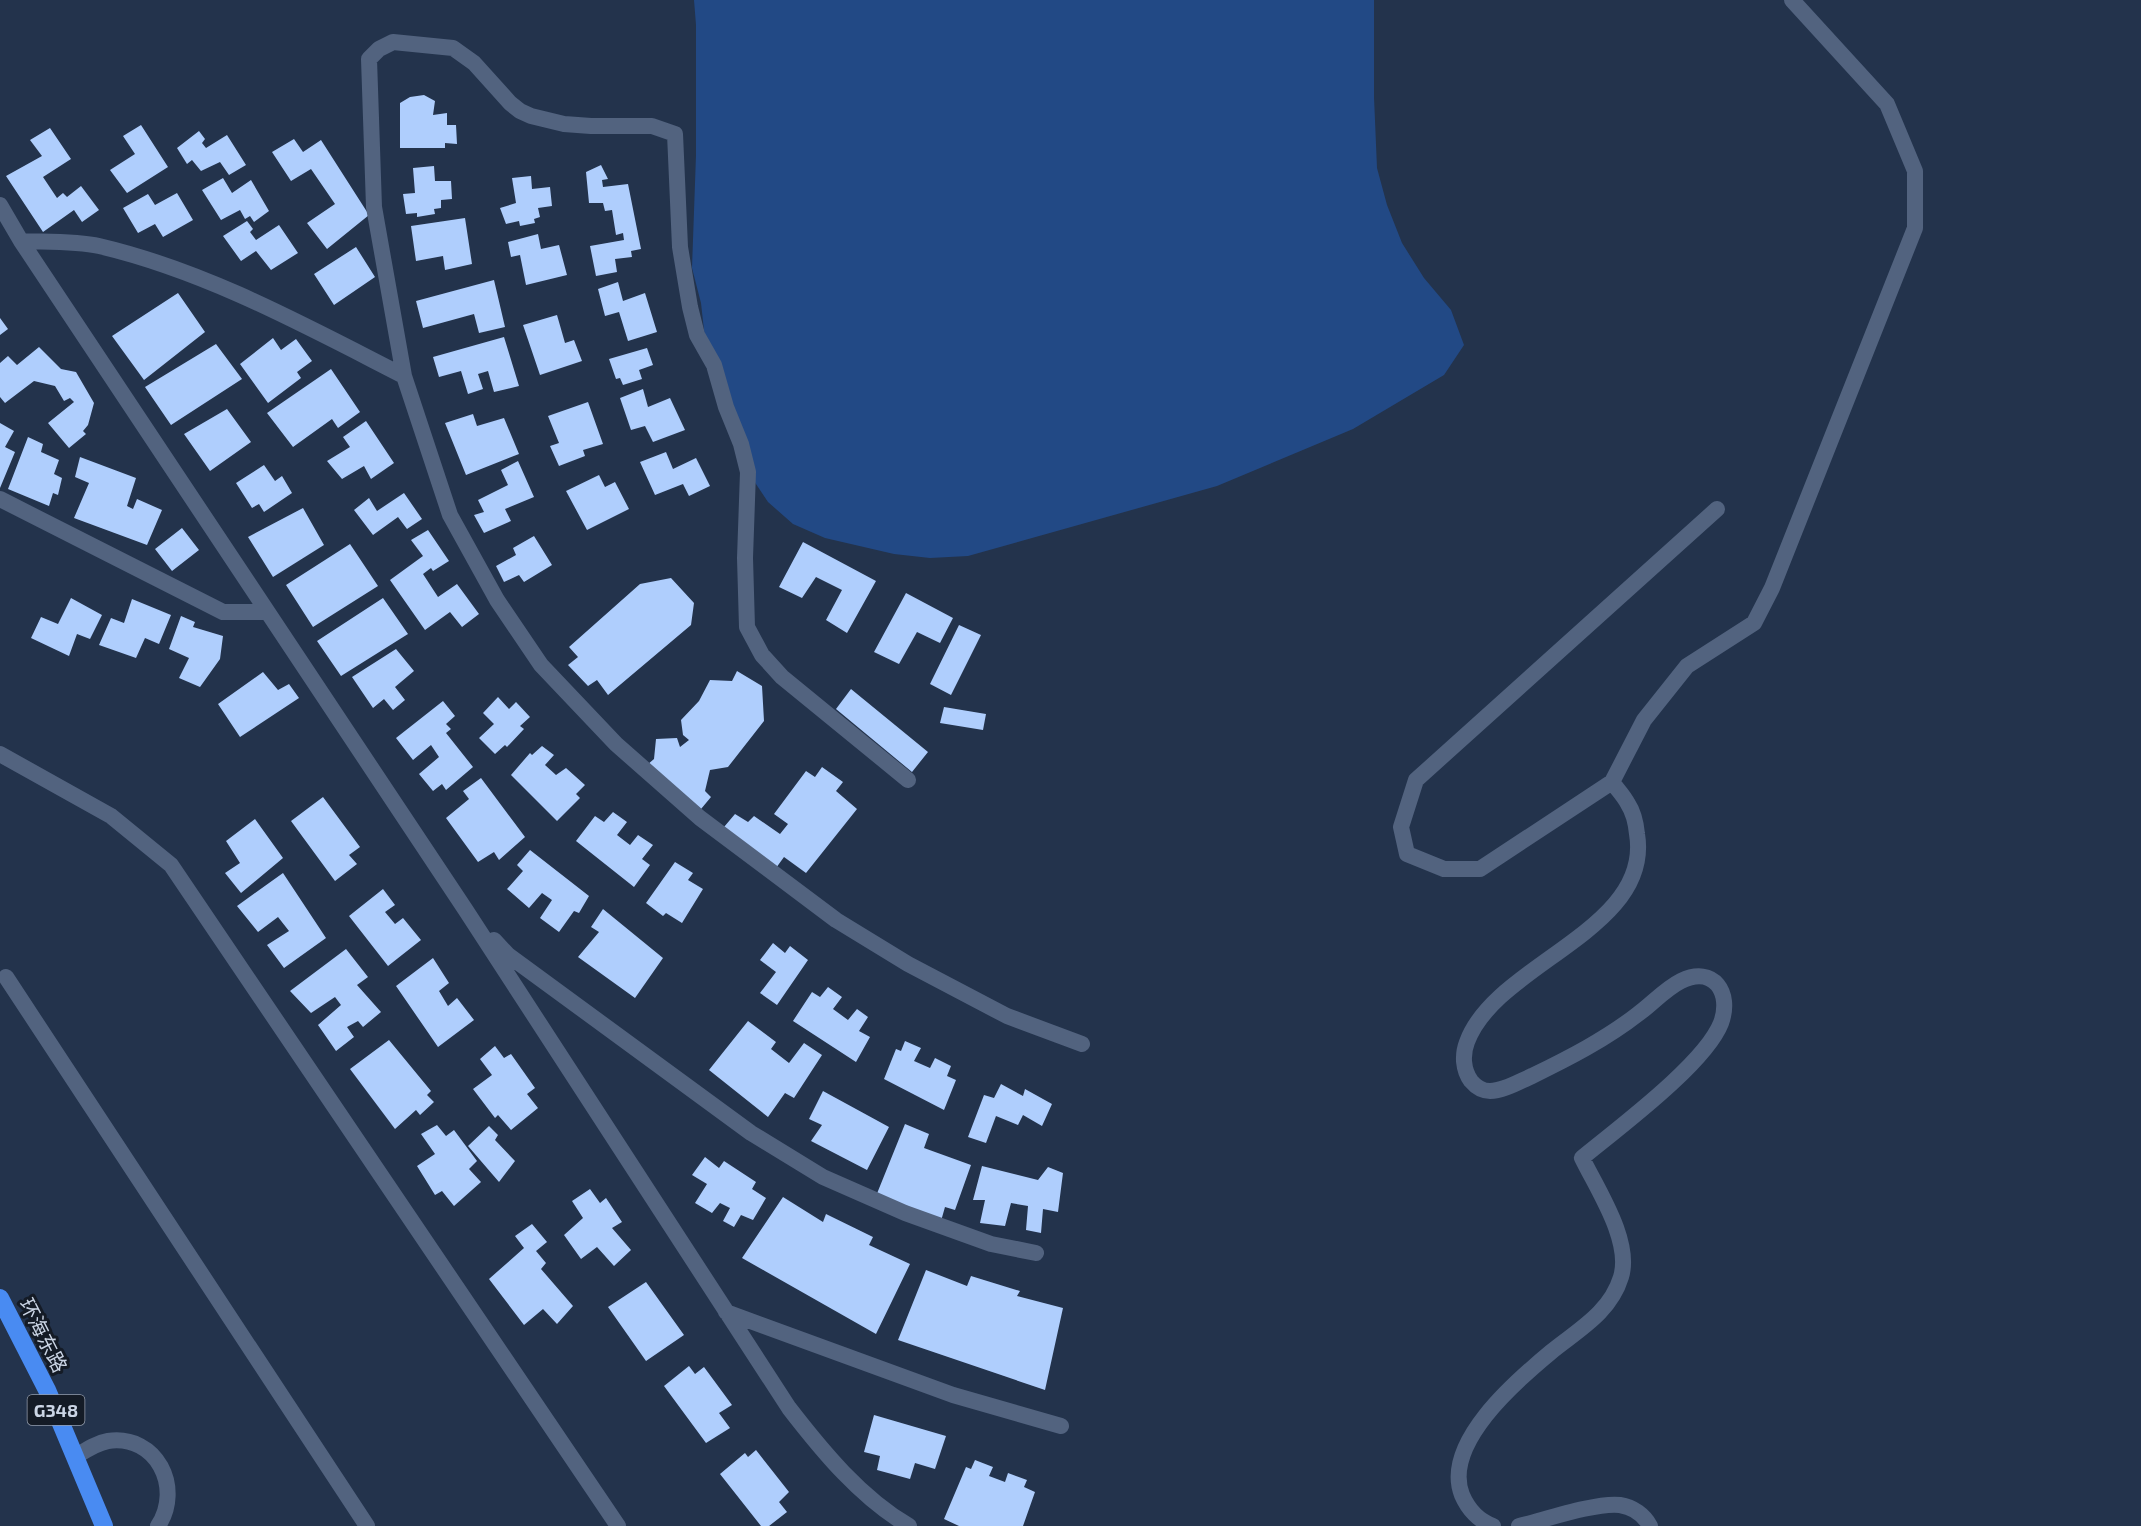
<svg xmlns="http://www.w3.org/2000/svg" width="2141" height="1526" font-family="'Exo 2','Noto Sans SC',sans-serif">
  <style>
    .green { fill: #224985 }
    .building { fill: #afcefd }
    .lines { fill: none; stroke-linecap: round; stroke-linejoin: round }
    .street { stroke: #52637f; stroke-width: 16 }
    .highway { stroke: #498bf2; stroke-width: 18 }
    .labels { text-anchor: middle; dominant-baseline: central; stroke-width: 6; stroke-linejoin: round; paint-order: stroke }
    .shield { fill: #141b26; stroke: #949dac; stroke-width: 1.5 }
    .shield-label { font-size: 18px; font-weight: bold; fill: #cbd5e5 }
    .street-label { font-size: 20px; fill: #cbd5e5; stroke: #141b26 }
  </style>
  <rect width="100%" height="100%" fill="#23334c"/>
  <path class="green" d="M694 0H1374V97L1377 168 1387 205 1402 243 1424 278 1451 310 1464 345 1444 375 1353 429 1217 486 968 556 930 558 894 554 825 538 793 524 768 502 748 472 709 375 701 303 692 268 696 155V25Z"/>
  <path class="building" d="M424 95 435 101 433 115 447 113V125H456L457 144 445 143V148H400V103L410 97Z
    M141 125 168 167 127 193 110 170 135 154 123 136Z
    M50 128 71 159 43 177 57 198 63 193 67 197 81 186 99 210 82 222 74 210 43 232 6 176 42 156 30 140Z
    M199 131 205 139 202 143 206 148 227 135 246 165 229 175 220 162 201 171 192 160 187 164 177 148Z
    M294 139 303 152 321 140 369 215 327 249 307 223 335 204 311 169 291 181 272 152Z
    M601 165 608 179 602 180 603 187 628 184 641 249 631 251 632 257 615 259 617 272 596 276 590 246 624 240 623 233 616 235 612 210 605 211 603 203H589L586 172Z
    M434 166 435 181H451L452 199 441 200V208L434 209 435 214 417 217V213L406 214 403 194 415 193 413 168Z
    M531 176 532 189 550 187 552 206 538 208 540 217 534 219 535 223 520 226 519 221 506 224 500 208 516 203 512 178Z
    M223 178 232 193 251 180 269 211 254 222 250 216 245 219 240 210 221 220 202 190Z
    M177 193 193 220 163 237 155 224 138 233 123 208 148 194 155 205Z
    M465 218 472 264 445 270 443 256 416 261 411 226Z
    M247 221 253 229 250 232 256 240 279 225 298 253 271 270 256 251 241 261 223 236Z
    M538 234 541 249 559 245 567 275 526 285 520 255 511 257 508 242Z
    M356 247 375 277 334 305 314 274Z
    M494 280 505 327 479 333 474 314 423 328 416 301Z
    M618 282 623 301 645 293 657 332 628 341 619 312 605 316 598 289Z
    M178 293 205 332 144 380 112 336Z
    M557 315 565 343 574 340 582 361 540 375 523 325Z
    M0 318 8 329 0 335Z
    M504 337 519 386 494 392 488 371 478 374 483 389 468 394 461 371 439 377 433 357Z
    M273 338 281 350 296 339 312 361 297 372 301 378 268 403 240 364Z
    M216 344 242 379 171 425 145 387Z
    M39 347 61 369 76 372 94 403 88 425 83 431 86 434 69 448 48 423 74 402 70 398 64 401 55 386 34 381 5 403 0 397V363L8 356 17 365Z
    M647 348 653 365 639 370 642 379 623 385 620 378 616 379 609 359Z
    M331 369 360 412 338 428 332 419 293 447 267 413Z
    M643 389 648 407 670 398 685 430 653 442 645 426 631 430 620 398Z
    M588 402 603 444 583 450 585 456 559 466 550 446 559 443 548 416Z
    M227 409 251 442 210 471 184 434Z
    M473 414 477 426 504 418 519 454 466 475 445 423Z
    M366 421 394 463 371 479 364 466 342 479 327 461 350 447 343 437Z
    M0 423 14 431 5 447 15 452 0 488Z
    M28 437 43 444 41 452 59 460 54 474 62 478 58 495 53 493 49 506 8 489Z
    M666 452 673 469 696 458 710 486 689 496 683 484 655 495 640 462Z
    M80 457 136 478 127 506 133 509 137 499 162 510 147 545 74 518 89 483 75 477Z
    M518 461 534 497 505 509 511 521 484 533 474 515 484 512 478 500 508 485 501 470Z
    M264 465 275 481 282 476 292 493 264 512 259 504 252 508 236 483Z
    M599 475 605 487 615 482 629 509 587 530 566 491Z
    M404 493 422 519 407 529 398 517 373 535 354 510 369 498 377 511Z
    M303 508 324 545 273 577 248 537Z
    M182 528 199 550 172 571 155 549Z
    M428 530 449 561 433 571 431 568 423 574 438 597 457 584 479 614 462 627 450 612 425 630 390 580 423 556 411 540Z
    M534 536 552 565 524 582 519 575 504 582 496 566 516 555 513 548Z
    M803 542 876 581 847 633 826 620 842 590 816 577 802 598 779 587Z
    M350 544 378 586 313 627 286 585Z
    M671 578 694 603 691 625 608 695 597 680 588 686 568 665 578 657 569 647 640 584Z
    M906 593 953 618 940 643 917 632 899 664 874 652Z
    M71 598 102 615 90 639 77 634 69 656 31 638 41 617 58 624Z
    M383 598 408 634 341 676 317 641Z
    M132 599 171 615 159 644 145 638 136 658 99 645 111 618 124 623Z
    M181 616 195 622 193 627 223 636 220 659 200 687 179 678 189 658 169 649Z
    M959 625 981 635 951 695 930 684Z
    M396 649 414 671 395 687 405 700 393 710 384 699 373 708 352 677Z
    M737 671 762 686 764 721 728 767 710 770 705 791 711 797 701 809 647 765 654 759 656 739 677 738 680 747 689 740 683 735 681 720 699 701 710 680 732 681Z
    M263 672 278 690 289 684 299 698 240 737 218 704Z
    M851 689 928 752 912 772 836 709Z
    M498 697 509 709 516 702 530 717 520 726 524 729 507 747 505 745 495 754 479 738 494 724 483 713Z
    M443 701 455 716 446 724 451 729 446 733 473 767 446 790 442 784 433 791 419 774 439 757 431 745 413 760 396 738Z
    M944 707 986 714 983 730 940 723Z
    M542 746 554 755 545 765 556 775 566 768 585 785 576 794 580 798 557 821 511 775 530 753 532 755Z
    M822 767 843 782 836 791 857 809 806 873 784 857 776 868 724 827 735 814 748 822 754 816 780 834 788 824 774 814 806 771 815 777Z
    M481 778 525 837 499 860 494 852 478 862 446 818 469 799 463 791Z
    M323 797 360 847 349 855 357 864 335 881 291 821Z
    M613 812 627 822 617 835 630 845 638 835 653 845 642 859 650 865 634 887 576 841 595 816 604 822Z
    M255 819 283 858 241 893 225 873 240 863 226 841Z
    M530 850 589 896 579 913 574 911 559 932 540 918 552 900 542 893 529 908 507 889 523 871 517 865Z
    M675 862 693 873 688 880 703 889 682 923 666 913 663 916 646 903Z
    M283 873 326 938 284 968 267 945 289 931 278 917 258 932 237 906Z
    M383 889 395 905 385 912 395 924 403 918 421 940 388 966 349 916Z
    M603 909 663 958 635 998 578 957 599 932 591 927Z
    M773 943 785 953 790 946 808 960 777 1005 760 993 776 972 760 960Z
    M346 949 368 977 357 985 381 1012 363 1027 358 1021 347 1027 354 1037 336 1051 318 1025 341 1005 335 997 311 1013 290 991Z
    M433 958 449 983 439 991 448 1006 457 998 474 1020 438 1047 396 986Z
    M828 987 842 997 833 1009 848 1020 857 1009 868 1017 859 1031 870 1037 856 1062 793 1021 812 992 820 997Z
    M748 1021 776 1042 771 1049 789 1063 804 1043 822 1055 794 1098 785 1093 768 1117 709 1070Z
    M389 1040 431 1091 427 1095 434 1102 420 1115 416 1110 395 1129 350 1069Z
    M905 1041 921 1048 914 1061 930 1068 935 1058 951 1066 947 1076 956 1080 944 1110 884 1079 896 1049 901 1051Z
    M495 1046 504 1058 511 1054 535 1088 527 1094 538 1108 511 1130 498 1115 495 1118 473 1089 492 1075 480 1059Z
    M1001 1084 1023 1096 1025 1089 1052 1104 1042 1126 1023 1115 1018 1125 996 1116 986 1143 968 1137 984 1095 994 1098Z
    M823 1091 889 1127 867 1170 811 1141 822 1125 809 1119Z
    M905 1124 929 1134 924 1148 971 1165 955 1210 945 1207 941 1221 876 1196Z
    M437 1125 446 1136 454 1130 477 1161 469 1169 481 1182 454 1206 442 1191 435 1195 417 1166 435 1154 421 1134Z
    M489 1126 498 1135 495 1140 515 1161 499 1182 468 1146Z
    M705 1157 719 1168 724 1161 756 1182 752 1189 766 1198 753 1220 741 1215 734 1227 723 1221 730 1208 720 1203 712 1213 695 1203 707 1184 692 1175Z
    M982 1166 1038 1180 1048 1167 1063 1173 1058 1212 1043 1209 1041 1233 1026 1230 1028 1206 1011 1203 1005 1226 980 1223 985 1200H973Z
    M590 1189 600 1203 606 1198 622 1222 612 1228 631 1250 614 1266 597 1247 581 1259 564 1235 583 1218 572 1201Z
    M783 1197 823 1222 826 1214 873 1237 869 1245 910 1264 876 1334 742 1258Z
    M532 1224 547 1242 536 1251 546 1263 541 1269 573 1306 557 1324 543 1309 524 1325 489 1279 524 1248 515 1236Z
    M926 1270 967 1286 971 1276 1020 1291 1017 1296 1063 1308 1045 1390 898 1340Z
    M646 1282 684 1335 646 1361 608 1307Z
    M689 1366 695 1374 704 1367 732 1405 719 1413 730 1428 706 1443 664 1386Z
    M874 1415 946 1436 935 1469 915 1463 910 1479 877 1470 880 1456 864 1452Z
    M756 1450 789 1492 779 1502 787 1512 769 1526H761L720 1474 745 1453 748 1457Z
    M975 1460 993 1467 989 1476 1005 1482 1008 1473 1027 1480 1024 1487 1035 1492 1023 1526H959L944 1519 966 1467 971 1469Z"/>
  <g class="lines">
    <path class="street" d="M0 205 21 241 465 909 789 1408C823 1452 861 1498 909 1526
      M21 241C44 242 77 241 99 246 206 271 306 326 404 376
      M0 499 223 612H266
      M1717 509 1416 780 1401 827 1407 854 1444 869H1480L1612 782 1644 720 1687 666 1754 623 1772 588 1915 228V171L1887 104 1792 0
      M0 754 111 816 171 865 618 1526
      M908 780 782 677 762 655 747 627 745 558 748 472 741 444 726 407 714 365 697 335 690 307 680 247 675 134 652 126H591L564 124 531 116 520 111 510 103 474 63 453 48 393 42 379 49 369 59 374 207 404 376 450 515 497 600 541 665 616 744 700 818 836 920 908 964 1007 1016 1082 1044
      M494 940 508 955 751 1133 823 1177 905 1213 991 1244 1036 1253
      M6 977 367 1526
      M726 1312 953 1395 1061 1426
      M75 1457C86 1450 96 1443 108 1441 157 1434 183 1488 158 1526
      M1493 1526C1479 1521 1468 1509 1462 1495 1442 1444 1516 1381 1551 1352 1578 1330 1610 1313 1621 1277 1632 1241 1597 1189 1582 1158 1617 1129 1705 1064 1721 1023 1732 993 1714 965 1681 981 1665 989 1652 1004 1638 1014 1606 1039 1569 1058 1532 1076 1520 1081 1504 1091 1490 1091 1482 1091 1476 1087 1471 1081 1463 1070 1462 1055 1467 1042 1496 963 1653 930 1637 834 1636 824 1634 813 1628 804 1624 796 1617 789 1612 782
      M1519 1526C1544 1520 1597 1502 1620 1505 1633 1507 1644 1515 1650 1526"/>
    <path class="highway" d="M0 1298 47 1390 104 1526"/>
  </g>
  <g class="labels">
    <rect class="shield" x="27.5" y="1395" width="57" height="30" rx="4.5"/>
    <g class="shield-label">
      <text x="56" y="1410">G348</text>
    </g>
    <g class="street-label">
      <text transform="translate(44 1335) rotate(63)">环海东路</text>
    </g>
  </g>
</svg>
